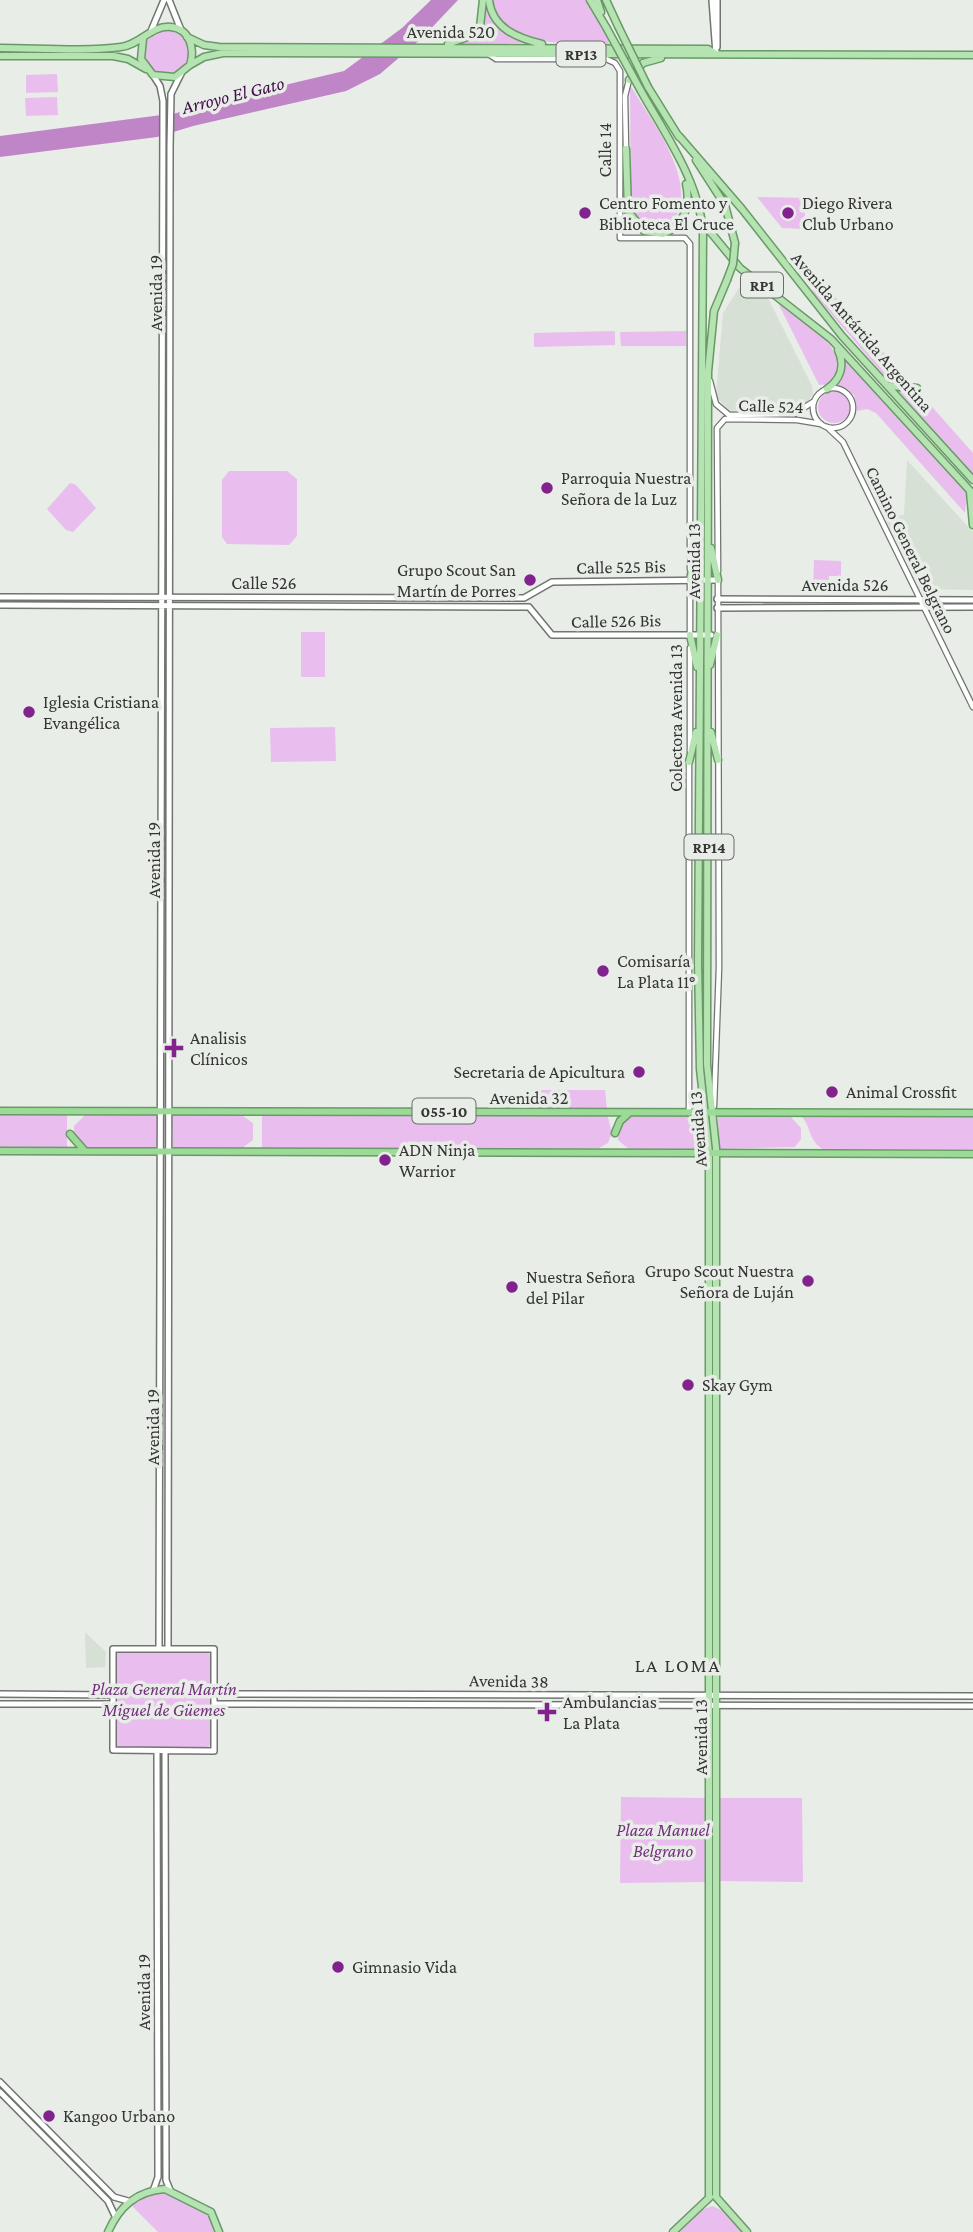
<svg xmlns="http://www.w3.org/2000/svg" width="973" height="2232" font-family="'Crimson Pro',serif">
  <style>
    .built { fill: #d6e0d5 }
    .green { fill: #e9beee }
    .water { fill: #bf85c6 }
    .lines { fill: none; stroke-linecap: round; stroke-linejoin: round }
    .tertiary-casing { stroke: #717570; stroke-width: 7 }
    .secondary-casing { stroke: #717570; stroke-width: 8 }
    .primary-casing { stroke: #689a65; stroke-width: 9 }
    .trunk-casing { stroke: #689a65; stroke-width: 9 }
    .tertiary { stroke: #fff; stroke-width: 4.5 }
    .secondary { stroke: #fff; stroke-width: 5 }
    .primary { stroke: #b5e3b2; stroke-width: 6 }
    .trunk { stroke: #9cda98; stroke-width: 6 }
    .primary-bridge-casing { stroke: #689a65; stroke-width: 9; stroke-linecap: butt }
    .primary-bridge { stroke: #b5e3b2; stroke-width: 6 }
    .poi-dot { fill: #81228d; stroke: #e8ede8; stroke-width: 2.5 }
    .labels { text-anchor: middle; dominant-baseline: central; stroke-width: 7; stroke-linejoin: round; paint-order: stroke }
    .shield { fill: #e8ede8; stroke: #6b6d6a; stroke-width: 2 }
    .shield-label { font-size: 16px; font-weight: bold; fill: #353634 }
    .street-label { font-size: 18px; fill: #353634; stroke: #e8ede8 }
    .poi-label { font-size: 18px; fill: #353634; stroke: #e8ede8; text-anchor: start }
    .park-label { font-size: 18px; font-style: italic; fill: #732e7d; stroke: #e8ede8 }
    .water-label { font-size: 19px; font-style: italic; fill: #420c49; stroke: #e8ede8 }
    .neighbourhood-label { font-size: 19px; letter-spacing: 2px; fill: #353634; stroke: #e8ede8 }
  </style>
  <rect width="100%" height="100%" fill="#e8ede8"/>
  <path class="built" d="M744 280 768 298 812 386 813 394 803 408 729 411 716 396 723 313Z
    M907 460 973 532V590L920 589 883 515H904Z
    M85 1632 106 1652 105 1667 86 1668Z"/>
  <path class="green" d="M486 0 495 23 530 43 455 44C478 35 488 25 486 0Z
    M492 0H588L603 25 609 44C570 43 501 50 492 0Z
    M144 52a22 22 0 1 1 44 0a22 22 0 1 1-44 0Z
    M57 74 58 92 26 93V75Z
    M630 85C652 122 708 192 666 229L645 228 631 212Z
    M57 97 58 115 26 116 25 98Z
    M757 197 806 198 804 229 782 228Z
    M808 266 906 378 905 384 890 382 813 293Z
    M777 301C802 319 858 350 828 384L819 385Z
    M615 331V345L534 347V333Z
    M686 331V346H621L620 332Z
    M842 355 967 493 965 513 876 413 867 409 857 411 854 395 836 384 844 372Z
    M897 390 918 391 973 453V475Z
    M818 407a16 16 0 1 1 32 0a16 16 0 1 1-32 0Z
    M229 471H287L297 479V536L289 545 227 544 222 537V480Z
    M70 483 76 485 96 508 73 532 66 530 47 509Z
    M814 560 841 561V576H829L828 589H813Z
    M301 632H325V677H301Z
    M335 727 336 761 271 762 270 728Z
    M531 1090H605L607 1109H533Z
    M0 1114H67V1148H0Z
    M86 1114H158V1148H85L74 1136V1126Z
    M172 1114H240L253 1123V1140L242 1148 173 1149Z
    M607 1114 612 1133 608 1143 599 1148H262V1115Z
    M700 1115 705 1149 630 1150 618 1140C617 1128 618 1122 630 1116Z
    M790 1116 801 1128V1139L795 1147 719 1149 718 1117Z
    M801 1116H973V1149H823C808 1141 812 1127 801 1116Z
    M120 1651 208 1652 211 1656V1744L208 1747 119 1748 116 1745V1654Z
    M621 1797 706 1798V1882L620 1883Z
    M720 1798H802L803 1882 719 1881Z
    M160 2191 207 2212 216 2232H158L129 2203Z
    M712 2206 722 2210 744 2232H680L702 2210Z"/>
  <path class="water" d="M431 0H458L422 38 380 74 346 91 193 126 157 137 0 157V136L177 113 191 107 344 71 402 28Z"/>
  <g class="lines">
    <g class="tertiary-casing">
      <path id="tertiary" d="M490 55 496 59H606L615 63 620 71V238H685L690 244V569
        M626 149 625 96 629 80
        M710 381 716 404 729 415 794 414 813 402
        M813 408a20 20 0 1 1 40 0a20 20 0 1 1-40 0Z
        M827 427 843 442 973 707
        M718 571 717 428 725 419 797 420 821 424
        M690 578V635
        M690 751V648
        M714 1106 719 968 718 579
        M689 1113V760"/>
    </g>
    <g class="secondary-casing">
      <path id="secondary" d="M169 0 181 30
        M712 0 716 54
        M151 31 164 0
        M717 47V0
        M153 75 160 86 163 101 159 1649
        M0 597 524 598 552 582 718 580
        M717 599 973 600
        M0 605 529 607 552 635H711
        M717 608 973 607
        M113 1649H214V1751L113 1750Z
        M168 1649 170 147 171 94 181 74
        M0 1694 113 1695
        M214 1694 973 1696
        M0 1704H113
        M214 1704 973 1706
        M165 1751 166 2180 170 2190
        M0 2082 114 2197 128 2201
        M0 2092 108 2201 115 2216
        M153 2191 158 2177 157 1751"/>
    </g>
    <g class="primary-casing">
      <path id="primary" d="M489 0C492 28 517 38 542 44
        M590 0 606 27
        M597 0 601 12
        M606 0 618 26
        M187 37 204 45 219 47 708 49 716 54
        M448 44 467 37 480 27 483 0
        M0 48C39 48 82 52 121 47 140 45 151 25 171 27 190 29 195 49 190 65L175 77 153 75 141 59 143 39
        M0 56H113L128 59 146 69
        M190 65 204 57 223 53 973 55
        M629 80 643 63 661 58
        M648 87 679 137
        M641 91C665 134 701 184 703 235L698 963 700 1069 709 1153V2197
        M679 136 742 209 842 336 973 480
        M626 149 628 211 644 231 663 234C684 226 691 205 686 184
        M696 160 725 205 735 243
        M703 223 740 268 831 339 973 494
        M889 386 917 388
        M827 389C841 379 845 365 838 350
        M970 492 973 525
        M711 548 718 580
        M690 580 696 547
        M690 635 697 667
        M710 665 717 635
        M711 732 718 760
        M689 762 696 732
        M716 2197V1148L707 1064 708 372 714 311 727 280
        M716 2197 747 2232
        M108 2232C119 2207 136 2191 165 2189L211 2212 219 2232
        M673 2232 710 2197"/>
    </g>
    <g class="trunk-casing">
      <path id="trunk" d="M0 1111 973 1113
        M615 1133 620 1121 628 1114
        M70 1134 84 1150
        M0 1151 973 1154"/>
    </g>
    <use href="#tertiary" class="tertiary"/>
    <use href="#secondary" class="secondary"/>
    <use href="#primary" class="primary"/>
    <use href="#trunk" class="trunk"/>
    <g class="primary-bridge-casing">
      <path id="primary-bridge" d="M618 26 648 87
        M606 27 641 91
        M727 280 733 264 735 243"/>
    </g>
    <use href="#primary-bridge" class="primary-bridge"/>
  </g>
  <g class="poi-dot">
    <circle cx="585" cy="213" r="7"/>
    <circle cx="788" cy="213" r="7"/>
    <circle cx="547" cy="488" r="7"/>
    <circle cx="530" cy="580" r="7"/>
    <circle cx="29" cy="712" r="7"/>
    <circle cx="603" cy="971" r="7"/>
    <path d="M170.5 1037.5h7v7h7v7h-7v7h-7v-7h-7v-7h7z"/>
    <circle cx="639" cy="1072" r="7"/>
    <circle cx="832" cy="1092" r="7"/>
    <circle cx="385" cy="1160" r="7"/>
    <circle cx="808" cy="1281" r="7"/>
    <circle cx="512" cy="1287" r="7"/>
    <circle cx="688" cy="1385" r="7"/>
    <path d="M543.5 1701.5h7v7h7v7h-7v7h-7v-7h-7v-7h7z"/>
    <circle cx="338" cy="1967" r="7"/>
    <circle cx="49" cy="2116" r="7"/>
  </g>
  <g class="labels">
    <g class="shield">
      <rect x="556.5" y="41.5" width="49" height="25" rx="5"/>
      <rect x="741" y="272.5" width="42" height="25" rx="5"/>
      <rect x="684.5" y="834.5" width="49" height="25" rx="5"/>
      <rect x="412.5" y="1098.5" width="63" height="25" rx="5"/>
    </g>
    <g class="shield-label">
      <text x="581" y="54">RP13</text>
      <text x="762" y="285">RP1</text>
      <text x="709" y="847">RP14</text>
      <text x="444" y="1111">055-10</text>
    </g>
    <g class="street-label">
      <text x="451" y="32">Avenida 520</text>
      <text transform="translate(605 150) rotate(-90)">Calle 14</text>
      <text transform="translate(156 293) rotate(-90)">Avenida 19</text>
      <text transform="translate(862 332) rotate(49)">Avenida Antártida Argentina</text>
      <text transform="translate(771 406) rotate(2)">Calle 524</text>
      <text transform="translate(911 550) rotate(64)">Camino General Belgrano</text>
      <text transform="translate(694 561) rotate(-90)">Avenida 13</text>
      <text transform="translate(621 567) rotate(-1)">Calle 525 Bis</text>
      <text x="264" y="583">Calle 526</text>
      <text x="845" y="585">Avenida 526</text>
      <text transform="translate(616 621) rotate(-1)">Calle 526 Bis</text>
      <text transform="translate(676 718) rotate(-90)">Colectora Avenida 13</text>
      <text transform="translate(154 860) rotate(-90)">Avenida 19</text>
      <text x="529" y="1098">Avenida 32</text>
      <text transform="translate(698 1129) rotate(-94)">Avenida 13</text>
      <text transform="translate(153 1427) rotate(-90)">Avenida 19</text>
      <text transform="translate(509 1681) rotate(1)">Avenida 38</text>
      <text transform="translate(701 1737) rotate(-90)">Avenida 13</text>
      <text transform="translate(144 1992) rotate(-90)">Avenida 19</text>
    </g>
    <g class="poi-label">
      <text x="599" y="203">Centro Fomento y<tspan x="599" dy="21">Biblioteca El Cruce</tspan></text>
      <text x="802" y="203">Diego Rivera<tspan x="802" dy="21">Club Urbano</tspan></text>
      <text x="561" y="478">Parroquia Nuestra<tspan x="561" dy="21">Señora de la Luz</tspan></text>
      <text x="516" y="570" text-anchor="end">Grupo Scout San<tspan x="516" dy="21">Martín de Porres</tspan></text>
      <text x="43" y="702">Iglesia Cristiana<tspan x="43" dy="21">Evangélica</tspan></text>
      <text x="617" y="961">Comisaría<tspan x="617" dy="21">La Plata 11°</tspan></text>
      <text x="190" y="1038">Analisis<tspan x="190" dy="21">Clínicos</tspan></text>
      <text x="625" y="1072" text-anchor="end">Secretaria de Apicultura</text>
      <text x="846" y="1092">Animal Crossfit</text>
      <text x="399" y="1150">ADN Ninja<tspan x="399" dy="21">Warrior</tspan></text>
      <text x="794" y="1271" text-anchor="end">Grupo Scout Nuestra<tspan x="794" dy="21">Señora de Luján</tspan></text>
      <text x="526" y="1277">Nuestra Señora<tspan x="526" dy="21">del Pilar</tspan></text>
      <text x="702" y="1385">Skay Gym</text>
      <text x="563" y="1702">Ambulancias<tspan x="563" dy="21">La Plata</tspan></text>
      <text x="352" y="1967">Gimnasio Vida</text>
      <text x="63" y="2116">Kangoo Urbano</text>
    </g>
    <g class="park-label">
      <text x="164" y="1689">Plaza General Martín<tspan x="164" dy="21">Miguel de Güemes</tspan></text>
      <text x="663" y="1830">Plaza Manuel<tspan x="663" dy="21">Belgrano</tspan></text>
    </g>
    <g class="water-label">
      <text transform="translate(233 95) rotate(-14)">Arroyo El Gato</text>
    </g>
    <g class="neighbourhood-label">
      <text x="678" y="1665">LA LOMA</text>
    </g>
  </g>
</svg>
